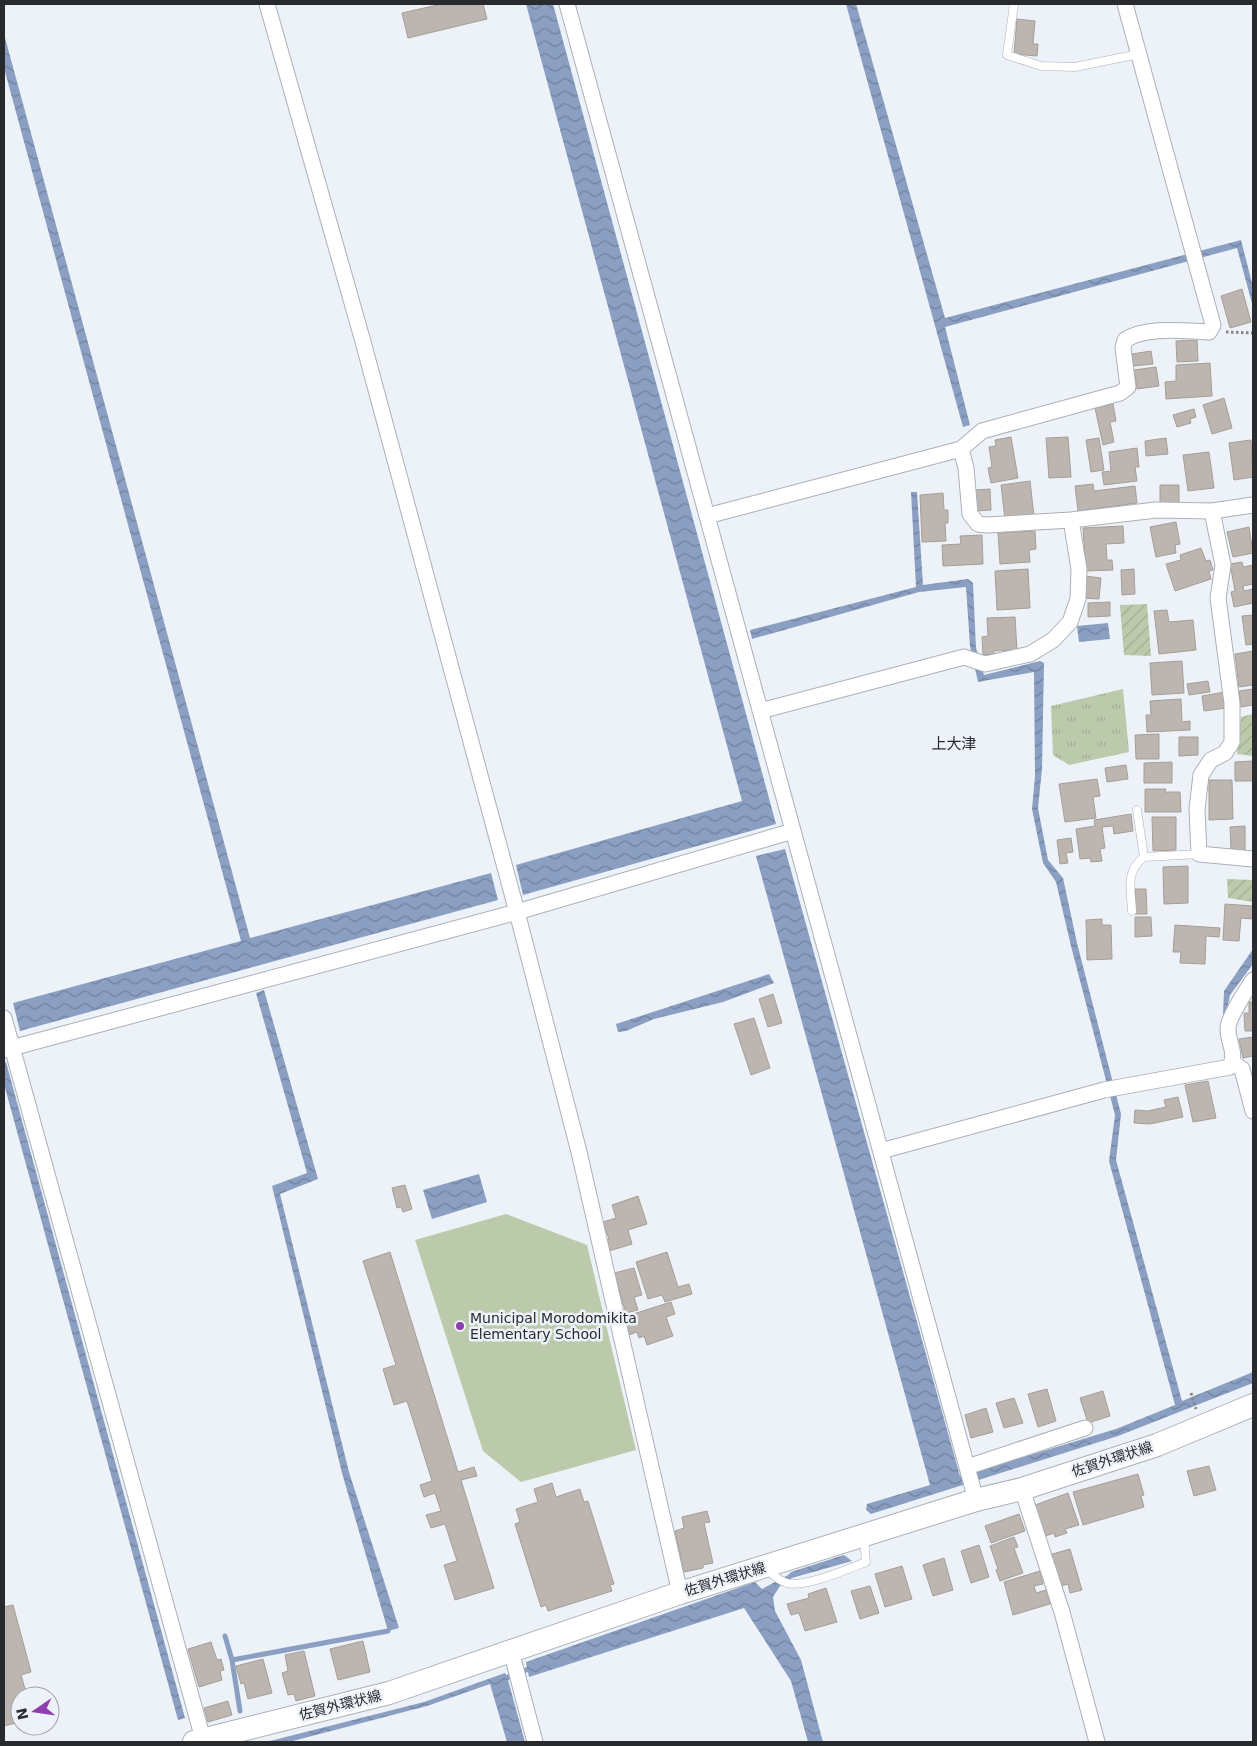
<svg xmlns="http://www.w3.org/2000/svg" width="1257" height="1746" font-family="'DejaVu Sans','Noto Sans JP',sans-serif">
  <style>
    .grass { fill: #bbcaaa }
    .park { fill: url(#park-tufts) }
    .garden { fill: url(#garden-furrows) }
    .water { fill: url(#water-waves) }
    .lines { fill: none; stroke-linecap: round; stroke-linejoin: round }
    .stream { stroke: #8a9fc2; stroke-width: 5 }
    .building { fill: #bdb6b0; stroke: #a59e98 }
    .service-casing { stroke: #abb0b7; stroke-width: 9 }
    .minor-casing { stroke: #abb0b7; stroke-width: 17 }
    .primary-casing { stroke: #abb0b7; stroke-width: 24 }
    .path { stroke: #84878c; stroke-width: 3; stroke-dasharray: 2.5 2.5; stroke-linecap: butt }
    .service { stroke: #fff; stroke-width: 8 }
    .minor { stroke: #fff; stroke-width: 15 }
    .primary { stroke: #fff; stroke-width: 22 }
    .poi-dot { fill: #8e3eae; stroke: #edf2f9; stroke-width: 2 }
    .labels { text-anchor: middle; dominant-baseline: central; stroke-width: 5; stroke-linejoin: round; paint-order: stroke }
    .poi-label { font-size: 14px; fill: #282a2d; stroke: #edf2f9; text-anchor: start }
    .street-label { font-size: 14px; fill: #282a2d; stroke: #edf2f9 }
    .neighbourhood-label { font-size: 15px; fill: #282a2d; stroke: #edf2f9 }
  </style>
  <defs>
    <pattern id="park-tufts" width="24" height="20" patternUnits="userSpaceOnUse" patternTransform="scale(1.25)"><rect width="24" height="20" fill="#bbcaaa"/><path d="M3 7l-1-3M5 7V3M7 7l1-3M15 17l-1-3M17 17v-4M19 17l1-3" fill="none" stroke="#a1ae93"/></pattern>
    <pattern id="garden-furrows" width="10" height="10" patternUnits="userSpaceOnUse" patternTransform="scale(1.25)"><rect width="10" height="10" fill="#bbcaaa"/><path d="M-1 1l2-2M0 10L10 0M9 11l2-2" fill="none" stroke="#a1ae93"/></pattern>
    <pattern id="water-waves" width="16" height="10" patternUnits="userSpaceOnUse" patternTransform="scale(1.25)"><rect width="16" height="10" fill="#8a9fc2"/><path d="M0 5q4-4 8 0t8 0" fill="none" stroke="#71829e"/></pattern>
  </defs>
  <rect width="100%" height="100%" fill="#edf2f9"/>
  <path class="grass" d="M506 1214 587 1245 636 1450 521 1482 483 1451 415 1240Z"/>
  <path class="park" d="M1123 689 1129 752 1069 765 1053 755 1051 706Z"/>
  <path class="garden" d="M1147 604 1151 656 1124 655 1120 605Z
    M1253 714V756L1237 754 1241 717Z
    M1253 867V902L1228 898 1227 879 1252 880Z"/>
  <path class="water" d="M526 4H553L776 824 523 895 516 865 742 801Z
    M846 4H856L945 318 1241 240 1253 287V307L1237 248 945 327 970 425 963 427Z
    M4 34 250 938 491 873 498 900 20 1031 13 1003 241 941 4 68Z
    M911 492H917L923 585 968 579 973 583 976 648 984 675 1040 661 1044 663 1042 769 1038 808 1048 860 1063 878 1077 943 1121 1114 1116 1160 1182 1401 1253 1372V1383L1118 1436 871 1514 866 1510 867 1504 930 1485 756 856 785 849 960 1476 1116 1429 1175 1405 1109 1161 1115 1115 1071 946 1056 882 1043 863 1032 809 1035 776 1034 672 978 682 970 646 966 587 919 592 752 639 750 630 916 587Z
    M1108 623 1110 639 1079 642 1077 626Z
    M1253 949V964L1230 995 1226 1014H1223L1224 991Z
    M769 974 774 983 723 1002 654 1019 626 1031 618 1032 616 1024Z
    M264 990 318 1179 280 1194 349 1472 399 1628 388 1631 342 1473 272 1186 307 1173 256 993Z
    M6 1062 185 1718 178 1720 4 1084V1063Z
    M479 1174 487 1202 432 1219 423 1190Z
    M844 1555 852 1561 792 1578 780 1586 773 1597 775 1611 801 1660 823 1742H808L791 1681 744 1608 529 1677 528 1672 508 1680 525 1742H507L490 1684 427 1706 289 1742H266L424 1702 505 1673 506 1675 527 1667 526 1662 755 1582 762 1589 788 1575 791 1572Z"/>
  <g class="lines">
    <path class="stream" d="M225 1636 232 1660 388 1631
      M232 1660 240 1711"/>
  </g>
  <path class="building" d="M442 4H483L487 19 408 38 402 13Z
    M1017 19 1035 21 1033 44H1038L1037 56 1014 54Z
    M1242 289 1251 322 1230 328 1221 296Z
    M1197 340 1198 361 1177 362 1176 341Z
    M1151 351 1153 364 1134 366 1132 354Z
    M1210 363 1212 396 1166 399 1165 382 1176 381V365Z
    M1156 367 1159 386 1137 389 1134 370Z
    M1224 398 1232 428 1212 434 1203 405Z
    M1113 404 1116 421 1110 422 1114 442 1103 445 1095 408Z
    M1194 409 1196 417 1190 419 1191 423 1177 427 1173 415Z
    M1011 437 1018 478 991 483 988 468 992 467 989 447 996 446 995 440Z
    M1068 437 1071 477 1049 478 1046 438Z
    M1099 438 1104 470 1091 472 1086 440Z
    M1166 438 1168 454 1146 456 1145 441Z
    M1251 440 1253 477 1234 480 1229 443Z
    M1137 448 1139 467H1135L1137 481 1104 485 1102 472 1111 471 1109 452Z
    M1209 452 1214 488 1188 491 1183 455Z
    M1030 481 1034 516 1005 519 1001 485Z
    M1093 484 1094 491 1135 486 1137 503 1078 511 1075 486Z
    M1160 485H1179V505H1160Z
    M990 489 991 510 976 511 975 490Z
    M943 493 944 510H948V523H945L946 541 922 542 920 495Z
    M1176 522 1180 544 1175 545 1176 553 1156 557 1150 527Z
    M1123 526 1124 543 1106 544 1107 560H1112L1113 570 1086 571 1083 528Z
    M1249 527 1253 553 1233 557 1227 532Z
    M1035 531 1036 549 1029 550 1030 562 1000 564 998 533Z
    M982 535 983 564 943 566 942 545 961 544 960 536Z
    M1201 548 1206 561 1210 560 1213 570 1209 571 1211 579 1175 591 1166 564 1181 560 1180 555Z
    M1242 562 1243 567 1253 565V584L1243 586 1244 591 1253 589V603L1234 607 1231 592 1235 591 1230 564Z
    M1028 569 1030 608 997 610 995 571Z
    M1134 569 1135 594 1122 595 1121 570Z
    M1085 576 1101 578 1099 599 1083 598Z
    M1110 602V616L1088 617V603Z
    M1167 610 1169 622 1193 620 1196 650 1159 654 1154 611Z
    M1253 615V644L1246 645 1242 616Z
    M1015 617 1017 650 994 651V654L983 655 982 637 988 636 987 618Z
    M1253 651V685L1239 687 1235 654Z
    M1182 661 1184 693 1152 695 1150 663Z
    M1208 681 1210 692 1189 695 1187 684Z
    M1253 689V705L1241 707 1239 691Z
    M1225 692 1227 708 1204 711 1202 696Z
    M1181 699 1182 722 1190 721V730L1147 732 1146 715H1151L1150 701Z
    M1159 734V759H1136L1135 735Z
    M1179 737H1198V755L1179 756Z
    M1253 761V781H1235V762Z
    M1172 762V783H1144V763Z
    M1126 765 1128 779 1107 782 1105 768Z
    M1097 779 1100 796 1093 797 1096 818 1065 822 1059 784Z
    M1209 780H1232L1233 819 1209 820Z
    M1145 789H1166L1165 792H1180L1181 812H1145Z
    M1131 814 1133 831 1114 834 1113 826 1102 827 1105 848 1100 849 1102 861 1091 862 1090 858 1080 859 1076 829 1095 826 1094 820Z
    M1152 817H1176V850L1153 851Z
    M1245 826V851H1231L1230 827Z
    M1071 838 1073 852 1066 853 1068 863 1060 864 1057 840Z
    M1188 866V903L1164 904 1163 867Z
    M1135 889H1146L1147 914H1135Z
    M1225 904 1253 906V919L1241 918 1239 941 1223 940Z
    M1135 917H1151L1152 936 1135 937Z
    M1102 919V925H1111L1112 959 1087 960 1086 920Z
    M1175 925 1220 928 1219 937 1206 936 1205 964 1180 963 1181 952H1173Z
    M773 994 782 1023 768 1027 759 999Z
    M1249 1002H1253V1031H1245L1244 1013H1249Z
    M754 1018 770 1068 751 1075 734 1024Z
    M1253 1037V1056L1243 1058 1239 1039Z
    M1208 1081 1216 1118 1193 1122 1185 1085Z
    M1178 1097 1183 1117 1150 1124 1134 1123 1135 1110 1148 1111 1166 1107 1164 1100Z
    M405 1185 412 1209 403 1212 401 1207 397 1208 392 1188Z
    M638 1196 647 1224 628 1230 632 1244 609 1251 606 1240 609 1239 603 1222 616 1218 612 1205Z
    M390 1252 458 1472 474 1467 477 1476 461 1480 494 1588 455 1600 444 1565 457 1561 445 1524 431 1528 426 1515 441 1511 435 1493 424 1497 420 1485 432 1481 407 1401 394 1405 383 1369 396 1365 363 1261Z
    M667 1252 678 1287 689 1284 692 1294 665 1302 662 1295 648 1299 636 1262Z
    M634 1268 642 1295 634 1297 638 1310 626 1313 614 1273Z
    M671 1302 675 1314 666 1317 673 1336 647 1345 644 1336 639 1338 637 1332 629 1335 626 1325 629 1324 627 1316Z
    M1047 1389 1056 1421 1038 1427 1028 1394Z
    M1103 1391 1110 1416 1088 1423 1080 1398Z
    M1014 1398 1023 1423 1004 1428 996 1403Z
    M986 1408 993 1432 971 1438 965 1415Z
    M1209 1466 1216 1490 1194 1496 1187 1471Z
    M1138 1474 1144 1495 1141 1496 1144 1507 1083 1525 1073 1492Z
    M552 1483 556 1497 580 1489 584 1502 588 1501 614 1584 610 1585 612 1591 548 1611 546 1605 541 1607 515 1524 520 1522 516 1509 538 1502 534 1489Z
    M1068 1493 1079 1525 1065 1529 1067 1533 1055 1537 1054 1533 1046 1536 1035 1505Z
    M707 1511 710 1522 704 1523 713 1563 703 1565V1568L684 1572 675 1531 684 1528 682 1517Z
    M1019 1514 1025 1531 991 1543 985 1526Z
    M1014 1537 1018 1547 1014 1548 1023 1573 1000 1581 996 1570 998 1569 990 1546Z
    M979 1545 989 1577 971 1583 961 1551Z
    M1070 1549 1082 1590 1070 1593 1068 1584 1058 1587 1049 1555Z
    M944 1558 953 1590 933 1596 923 1565Z
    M902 1566 912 1599 885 1607 875 1574Z
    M1040 1571 1043 1584 1034 1586 1036 1593 1046 1590 1050 1604 1013 1615 1004 1582Z
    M870 1586 879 1613 860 1619 851 1591Z
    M826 1588 837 1622 805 1631 799 1613 791 1615 787 1604 809 1598 808 1594Z
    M13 1605 31 1672 21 1675 27 1696H20V1722L4 1726V1607Z
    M363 1641 370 1672 338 1680 330 1649Z
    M211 1642 217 1660 221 1659 224 1670 220 1671 222 1680 199 1687 188 1649Z
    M304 1651 315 1696 296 1701 294 1694 288 1695 282 1673 288 1671 285 1655Z
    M263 1659 272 1693 248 1699 244 1683 241 1684 236 1666Z
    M228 1701 232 1715 208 1722 204 1708Z"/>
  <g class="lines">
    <g class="service-casing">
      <path id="service" d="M1014 4 1007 55 1041 66 1075 67 1139 54
        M1137 810 1144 857
        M1132 911C1131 890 1125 871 1144 857L1199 854
        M767 1570C773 1575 779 1581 787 1583 804 1588 848 1569 866 1562L864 1538"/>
    </g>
    <g class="minor-casing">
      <path id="minor" d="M267 4 362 338 517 912 579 1152 680 1593
        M567 4 976 1500
        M961 449 966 468 970 514 978 524 987 525 1071 520 1156 510 1212 511
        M1253 505 1212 511 1223 565 1218 598 1232 703V742L1225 753 1211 760 1201 775 1197 809 1199 854 1253 859
        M707 516 961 449 982 431 1120 393 1128 387 1123 348 1125 340C1146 326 1184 331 1209 332L1213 325 1125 4
        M760 711 964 657 985 664 1030 654 1053 640 1070 622 1078 599 1079 569 1071 520
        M4 1018 203 1739
        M4 1050 517 912 793 831
        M1232 1062 1242 1069 1253 1111
        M881 1151 1104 1090 1230 1067C1237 1051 1228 1044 1228 1029 1228 1017 1246 991 1253 980
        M967 1467 1085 1428
        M1022 1489 1062 1612 1097 1742
        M511 1651 535 1742"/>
    </g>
    <g class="primary-casing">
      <path id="primary" d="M194 1742 389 1693 680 1593 976 1500 1022 1489 1157 1445 1253 1405"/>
    </g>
    <path class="path" d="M1226 332 1253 333
      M1191 1393 1196 1409"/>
    <use href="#service" class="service"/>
    <use href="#minor" class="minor"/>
    <use href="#primary" class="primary"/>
  </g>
  <circle class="poi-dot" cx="460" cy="1326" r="5"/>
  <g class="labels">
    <g class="poi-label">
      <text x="470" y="1318">Municipal Morodomikita<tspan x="470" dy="16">Elementary School</tspan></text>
    </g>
    <g class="street-label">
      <text transform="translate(1112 1459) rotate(-18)">佐賀外環状線</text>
      <text transform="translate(725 1579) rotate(-17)">佐賀外環状線</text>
      <text transform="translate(340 1705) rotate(-14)">佐賀外環状線</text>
    </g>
    <g class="neighbourhood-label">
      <text x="954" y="744">上大津</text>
    </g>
  </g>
  <rect width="1257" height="1746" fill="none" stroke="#282a2d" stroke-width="10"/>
  <g transform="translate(35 1711) rotate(257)"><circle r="24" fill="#edf2f9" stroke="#9ea2a7"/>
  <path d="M0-4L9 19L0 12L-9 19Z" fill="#8e3eae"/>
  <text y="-8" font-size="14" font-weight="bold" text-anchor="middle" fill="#282a2d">N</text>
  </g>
</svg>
